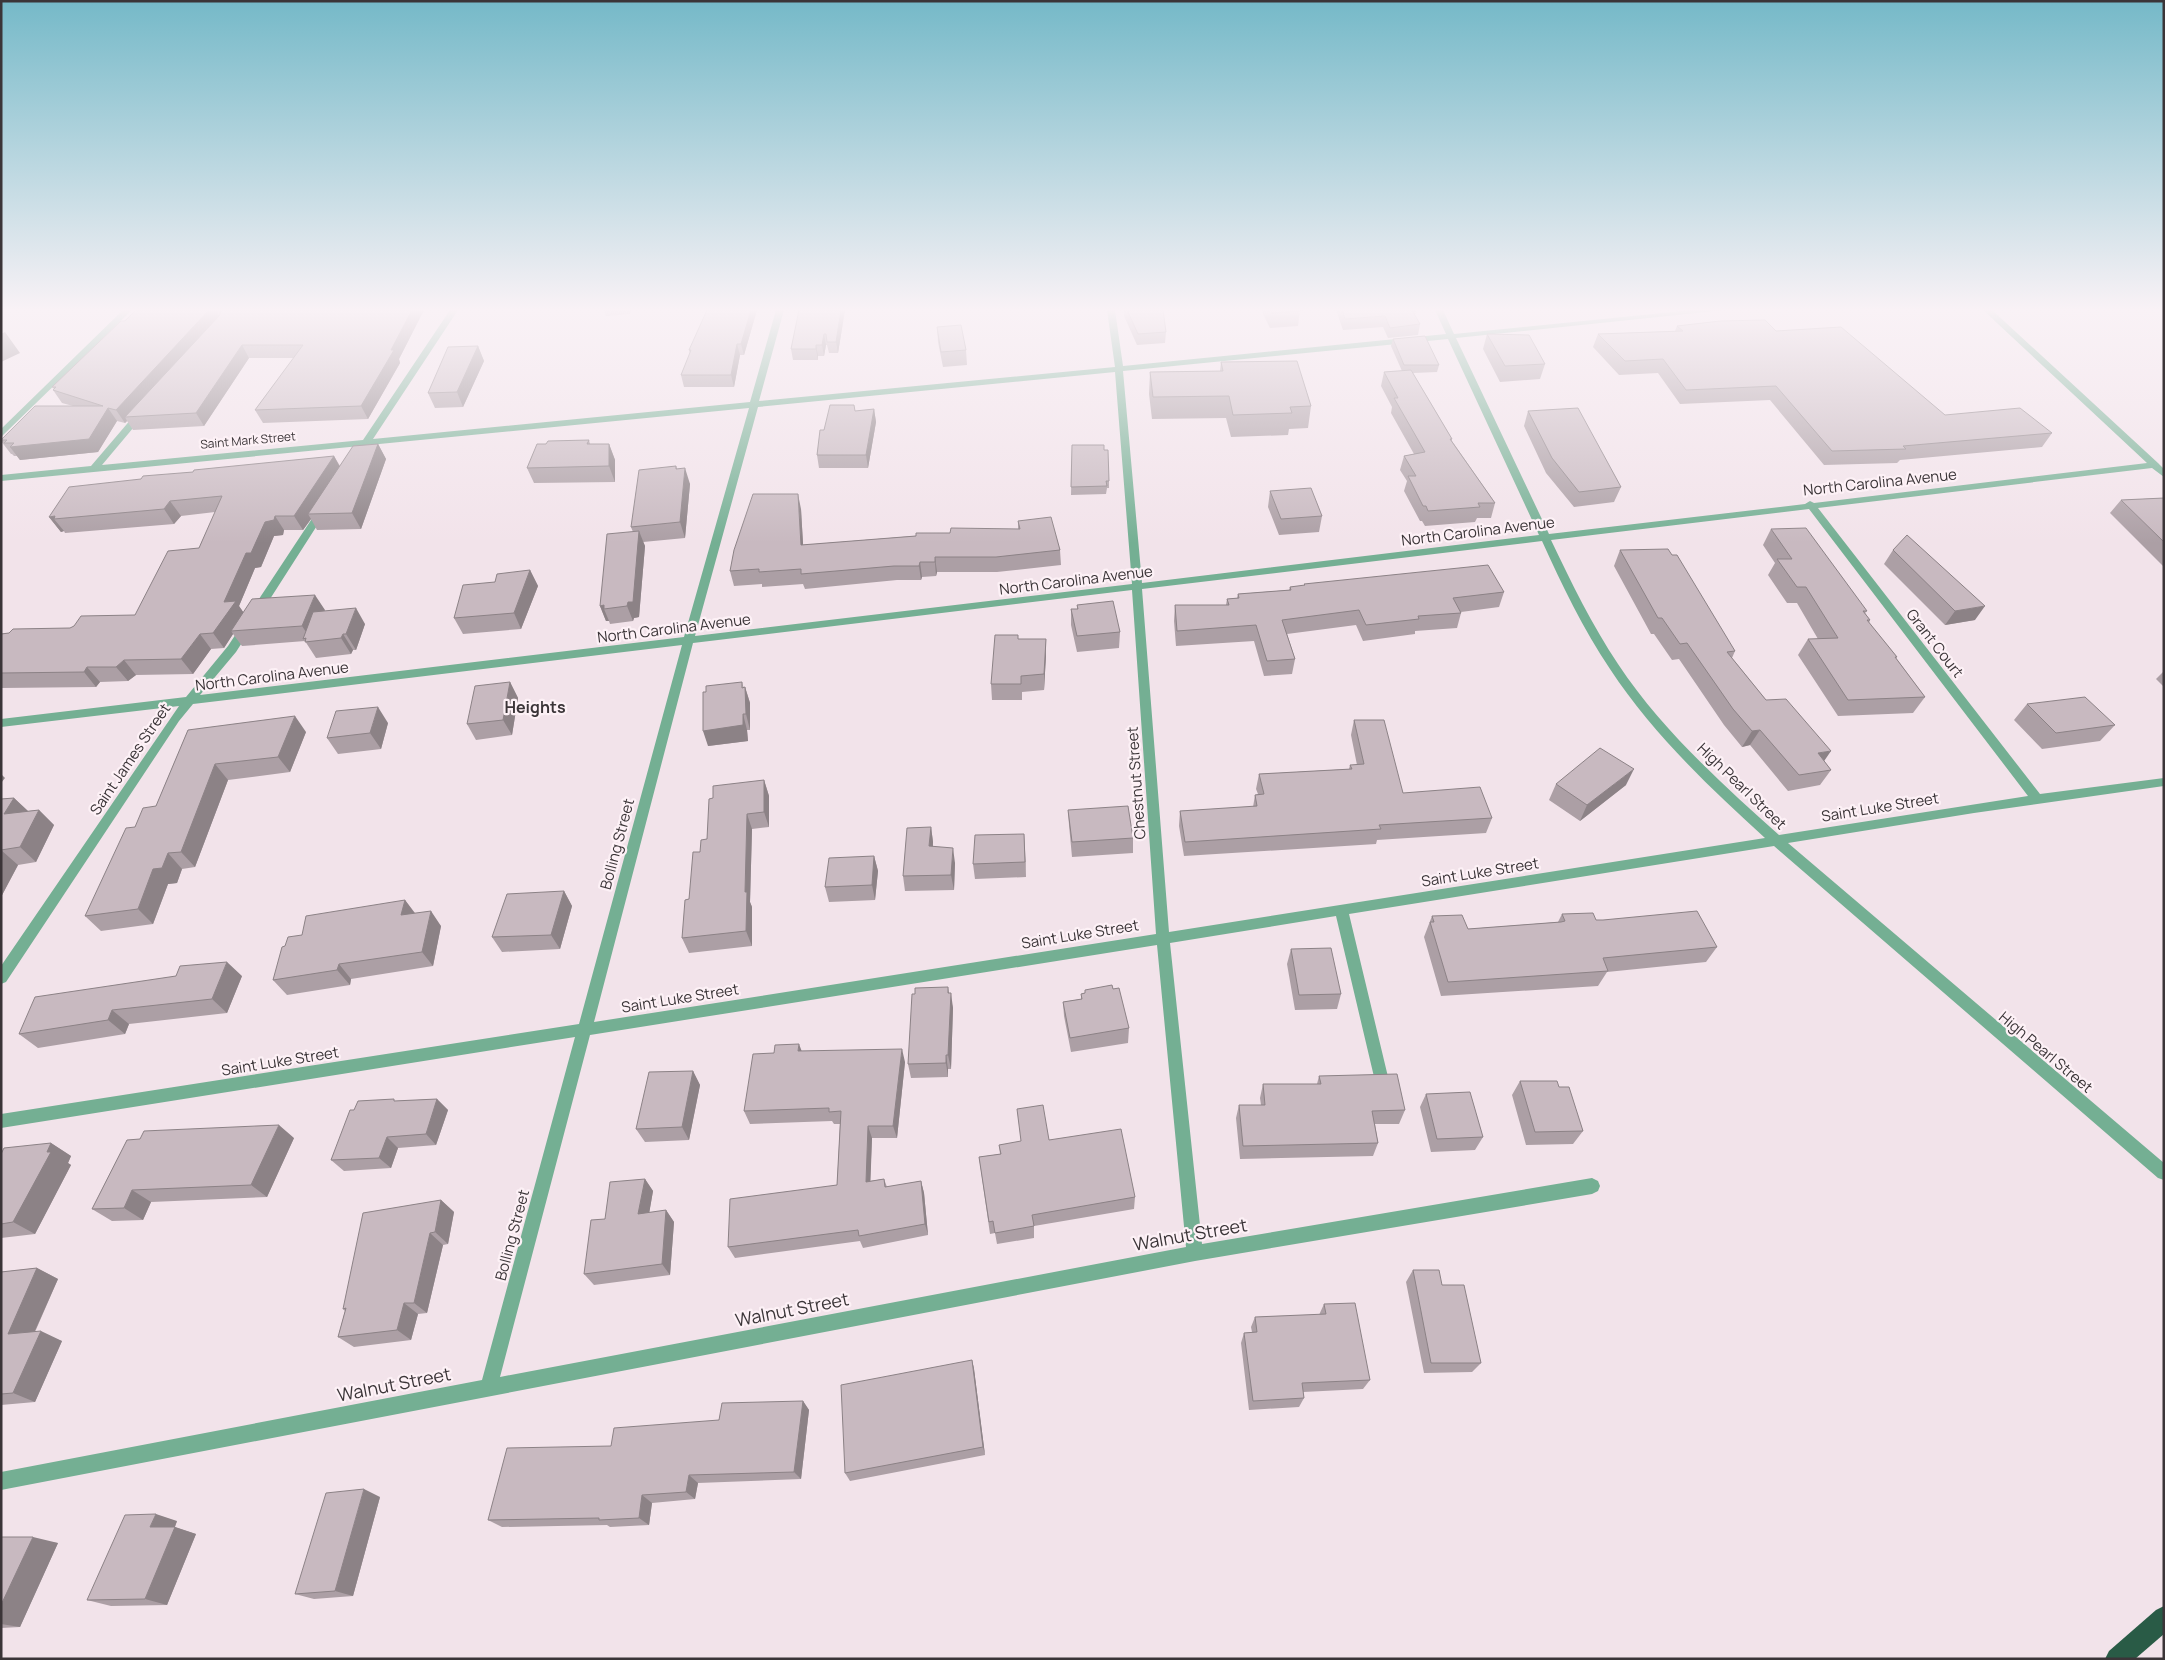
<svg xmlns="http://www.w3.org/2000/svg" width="2165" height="1660" font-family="Manrope,sans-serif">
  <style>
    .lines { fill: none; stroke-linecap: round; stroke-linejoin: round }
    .minor { fill: #74af93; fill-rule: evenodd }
    .highway { fill: #295b46; fill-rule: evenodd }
    .wall { fill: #ac9fa5 }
    .shaded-wall { fill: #8c8286 }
    .building { fill: #c8b9c0; stroke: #8c8286 }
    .labels { text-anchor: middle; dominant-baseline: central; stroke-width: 4.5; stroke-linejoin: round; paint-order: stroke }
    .far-street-label { font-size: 12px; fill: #3b3538; stroke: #fdf1f6 }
    .street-label { font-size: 15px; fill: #3b3538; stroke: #fdf1f6 }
    .neighbourhood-label { font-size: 16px; font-weight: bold; fill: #3b3538; stroke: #fdf1f6 }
    .near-street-label { font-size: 18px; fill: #3b3538; stroke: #fdf1f6 }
  </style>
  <rect width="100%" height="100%" fill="#f2e3ea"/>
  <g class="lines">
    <path class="minor" d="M123 310H132L1 437V429Z
      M450 310H458L373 439 750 402 776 310H784L759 401 1115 367 1107 310H1115L1123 366 1446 334 1435 310H1443L1454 334 1692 310H1725L1456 338 1549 534 1805 504 1810 501 1814 503 2147 463 1983 310H1992L2158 463 2164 469V477L2152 468 1818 508 2040 794 2164 778V786L1974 813 1788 843 2164 1163V1180L2158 1178 1774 846 1349 914 1389 1081 1387 1086 1382 1088 1377 1086 1375 1081 1336 916 1170 943 1202 1244 1592 1178 1598 1181 1600 1186 1598 1191 1592 1194 1195 1261 1 1490V1472L482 1380 575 1037 1 1128V1114L579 1024 682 645 193 704 179 721 6 982 1 984V966L179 706 1 727V719L186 697 228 646 319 508 322 507 327 510 236 652 200 695 684 637 749 408 369 445 364 448 360 446 1 481V475L91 466 138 411H144V415L102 465 363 440ZM1448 339 1539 535 1142 583 1123 371ZM1115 372 1132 584 695 636 758 407ZM1809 509 2028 796 1779 835C1721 783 1661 729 1618 664 1592 625 1571 582 1551 540ZM1542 541C1562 585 1583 629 1610 669 1652 733 1709 787 1765 838L1169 932 1142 589ZM1132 590 1156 934 594 1022 693 643ZM1157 945 1186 1247 500 1377 590 1035Z"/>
    <path class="highway" d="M2164 1606V1634L2135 1659H2105L2109 1651 2156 1610Z"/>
  </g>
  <path class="wall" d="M136 310H424L399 359 400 363 368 419 263 423 255 410 294 358H249L204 426 133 430 127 421 125 423 117 421 98 452 20 460 17 456H14L12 454H11L1 441V440L73 406 62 403 53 390 54 389 52 387Z
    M604 310H632L630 314 606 316Z
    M757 310 744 355H740L734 387H684L681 375 690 354 689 350Z
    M799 310H845L838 353H829L827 345H826L824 356H818V360H793L791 349Z
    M1124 310H1163L1166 332 1165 343 1137 345 1124 316Z
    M1261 310H1300L1298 326 1270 328Z
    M1336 310H1416L1415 315 1420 324 1418 335 1388 338 1383 327 1343 330Z
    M1677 326 1776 331 1945 415 2052 433 2042 447 1900 460 1897 463 1824 465 1770 400 1680 404 1658 373 1619 375 1593 347 1598 334 1675 331Z
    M937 327 966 350 967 365 943 367 938 342Z
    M1487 334 1545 364 1540 379 1500 382 1483 349Z
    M1393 339 1439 365 1437 372 1413 373 1452 439V441L1495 503 1491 518H1477L1475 522 1425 526 1422 521H1420L1404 491 1407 481 1400 470 1404 456 1414 454 1391 413 1392 407 1381 386 1384 372 1402 371 1391 346Z
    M478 346 484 361 463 407 435 408 428 393Z
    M1221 362 1311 406 1308 428 1289 429 1288 435 1231 437 1226 418 1152 419 1149 394 1150 372 1220 371Z
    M874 409 876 422 868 468H819L817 455 824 430Z
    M1528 411 1621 487 1614 502 1574 507 1546 473 1524 426Z
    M589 440 590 444H609L615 460V482L534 483 527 468 546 444Z
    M378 444 386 459 361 529 317 530 311 519 303 530H284L283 535 274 536 261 567 255 568 239 606 243 612 325 610 324 611 365 624 356 650H353L351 654 316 658 305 641 242 646 233 634 224 648 211 649 193 674 136 675 128 681 100 682 96 687 1 688V634L70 628 135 615 199 548 215 512 181 516 174 524 65 533 64 531 61 532 49 517 141 479 193 472 334 456 340 466Z
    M1072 445 1104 450 1109 481V488H1107L1106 494 1071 495Z
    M676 466 677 469 690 484 685 538 643 542 645 546 639 617 634 618 633 621 610 624 609 621H606L600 606 633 532 631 527Z
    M1270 491 1322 516 1319 532 1279 535 1268 507Z
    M2164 498V567L2110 513 2121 500Z
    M801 509 803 545 950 533 1018 529V521L1060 550 1061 565 997 572H937L936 576 922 577 921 580H897L805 589 803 584 762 587V584L734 586 730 571Z
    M1771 529 1867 611 1865 613 1870 620 1869 623 1897 657 1896 658 1925 697 1913 713 1838 716 1798 655 1808 639H1818L1797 603H1787L1768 575 1775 563 1763 545Z
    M1620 550 1735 651 1732 658 1766 700 1824 761 1831 770 1820 785 1788 791 1750 745 1742 747 1724 725 1679 659 1672 660 1654 634H1651L1614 566Z
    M1893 550 1975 620 1945 625 1884 564Z
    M530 570 538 586 521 629 463 634 454 618 495 582Z
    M1304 584 1504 592 1499 607 1461 612V613L1457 628 1415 631V634L1363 641 1356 625 1287 634 1295 659 1292 674 1264 676 1254 641 1176 646 1174 621 1175 605H1226L1227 599 1237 598 1238 594 1289 590 1290 587 1304 586Z
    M1077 605 1120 632 1119 648 1077 652 1071 625V609H1077Z
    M1018 635V639H1046V655L1044 690 1022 692V700H992L991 684Z
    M2164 671V687L2156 679Z
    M510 682 518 698 512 735 476 740 467 724Z
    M744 687H745L750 703V730H747L748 741 708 746Z
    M2027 704 2115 725 2100 741 2042 749 2014 720Z
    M1354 720 1403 793 1492 818 1486 833 1377 840 1376 844 1184 856 1179 826 1180 811 1253 807 1255 795 1258 794 1256 789 1259 774 1349 769 1350 765H1357L1351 735Z
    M388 723 381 749 338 754 327 738Z
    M188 730 306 732 290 772 228 780 195 867 182 869 177 883 168 884 153 924 101 931 85 916 135 827 156 806Z
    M764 780 769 796V827L752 829 750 902 752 907V946L689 953 682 938 689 899 700 852 707 839 713 798Z
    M1556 784 1626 785 1580 821 1549 800Z
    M14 798 28 811 39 810 54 825 36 862 18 865 1 897V799Z
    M1068 810 1133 838V853L1072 857 1069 825Z
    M931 827 933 842V847L955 863 954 890 905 891 903 876Z
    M1024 834 1026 877 975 879 973 864Z
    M874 856 878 871 875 900 829 902 825 887Z
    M564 891 572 906 560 949 502 952 492 937Z
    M405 900 415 913 441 926 433 966 351 979 350 985 287 995 273 980 285 946 302 935Z
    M1562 914 1596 920 1717 947 1706 962 1607 972 1598 986 1441 996 1424 937 1432 916 1468 929 1558 922Z
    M1291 949 1341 994 1337 1009 1295 1010 1287 964Z
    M242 976 227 1013 129 1024 125 1034 38 1048 19 1034Z
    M1085 990 1129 1028 1128 1043 1071 1052 1064 1016 1063 1002 1081 999V994L1085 993Z
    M949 993 953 1008 951 1069H948V1077L911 1078 908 1064Z
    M802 1051 905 1062 897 1138H872L870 1181 884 1179 887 1187 921 1181 924 1193 928 1235 863 1248 860 1241 735 1258 728 1247 837 1185 840 1124H834L832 1121 750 1124 744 1111 774 1053Z
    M693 1071 700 1085 689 1140 645 1142 636 1129Z
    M1319 1076 1405 1110 1399 1124H1375L1378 1143 1373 1156 1240 1159 1236 1118 1239 1105H1261L1260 1098 1263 1084H1317Z
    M1520 1081 1559 1087 1583 1131 1573 1144 1526 1145 1512 1095Z
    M1426 1094 1483 1137 1475 1150 1431 1152 1420 1107Z
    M437 1099 448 1110 436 1145 398 1148 391 1168 344 1171 331 1160 354 1110 397 1101Z
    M294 1138 267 1197 151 1202 143 1220 112 1221 92 1209 127 1140Z
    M1049 1140 1135 1197 1134 1209 1034 1226V1238L997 1244 995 1233 990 1234 979 1157 1000 1154 999 1145Z
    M51 1143 71 1156 68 1163 71 1165 35 1234 1 1238V1154Z
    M645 1179 653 1191 649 1213 666 1210 674 1222 670 1275 594 1285 584 1274 605 1219Z
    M441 1200 454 1212 448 1244 443 1245 427 1313 418 1314 411 1340 354 1347 338 1337 345 1311 343 1309Z
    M37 1268 58 1279 35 1332 62 1341 35 1402 1 1405V1272Z
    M1413 1270 1442 1285 1481 1363 1472 1372 1424 1373 1406 1282Z
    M1324 1304 1370 1380 1363 1389 1303 1392 1304 1398 1299 1407 1249 1410 1241 1343 1244 1333 1252 1332 1251 1327 1255 1317 1319 1315Z
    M972 1360 974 1369 985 1455 850 1481 845 1473Z
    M803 1401 809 1410 801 1479 698 1483 695 1499 652 1503 649 1525 610 1527 607 1525 502 1527 488 1520 611 1446Z
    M380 1497 353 1596 314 1599 295 1594Z
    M177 1521 175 1527 196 1534 167 1605 111 1606 87 1600Z
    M1 1537 58 1543 20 1627 1 1628Z"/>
  <path class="shaded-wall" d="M209 310H216L222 321 125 417 127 421 125 423 116 410Z
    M412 310H424L399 359 400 363 368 419 361 406Z
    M751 310H757L744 355 741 344Z
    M841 310H845L838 353 836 342Z
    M5 332 20 353 1 362V334Z
    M824 334 826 345 824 356 822 345Z
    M737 344 740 355 734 387 731 375Z
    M242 345 249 358 204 426 196 413Z
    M816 345 818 356V360L816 349Z
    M478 346 484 361 463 407 457 392Z
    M108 408 117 421 98 452 20 460 10 447Z
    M874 409 876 422 868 468 866 455Z
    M378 444 386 459 361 529 352 513Z
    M609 444 615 460V482L609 466Z
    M334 456 342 471 308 514 311 519 303 530 294 516Z
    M685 468 690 484 685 538 680 522Z
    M798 494 801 509 804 560 801 545Z
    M170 501 181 516 174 524 164 509Z
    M55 516 54 519 64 531 61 532 49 517Z
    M275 516 284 530 283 535 274 536 261 567 255 568 239 606 246 616 231 631 233 634 224 648 213 633 224 602 246 553 265 522Z
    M639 531 645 546 639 617 634 618 633 621 627 606Z
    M935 557 937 572 936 576 935 562Z
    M920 562 922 577 921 580 919 566Z
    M530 570 538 586 521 629 514 613Z
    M315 595 325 610 312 641 302 626Z
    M604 605V609L609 621H606L600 606Z
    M1985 606 1975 620 1945 625 1955 611Z
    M356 608 365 624 356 650 346 634Z
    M200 634 211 649 193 674 181 659Z
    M343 634 353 650 351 654 341 638Z
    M1046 639V655L1044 690V674Z
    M124 660 136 675 128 681 116 667Z
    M87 667 100 682 96 687 84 672Z
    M510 682 518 698 512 735 503 720Z
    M742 682 745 693V687L750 703V730L746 714Z
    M378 707 388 723 381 749 370 733Z
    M743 714 747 730 748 741 708 746 703 731Z
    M295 716 306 732 290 772 278 757Z
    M1760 730 1750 745 1742 747 1752 731Z
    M1831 751 1820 767 1818 753Z
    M215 764 228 780 195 867 181 852Z
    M1634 769 1626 785 1580 821 1587 805Z
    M1 774 5 778 1 783Z
    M764 780 769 796V827L764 812Z
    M14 798 30 813 4 814Z
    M39 810 54 825 36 862 20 847Z
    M747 814 752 829 750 902 752 907V946L746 931 745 892Z
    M931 827 933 842 932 862 929 846Z
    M1024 834 1025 850 1026 877 1025 862Z
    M953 848 955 863 954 890 951 875Z
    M1 850 18 865 1 897Z
    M168 853 182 869 177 883 168 884 153 924 138 909 153 869Z
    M874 856 878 871 875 900 872 885Z
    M564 891 572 906 560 949 551 935Z
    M405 900 416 915H401Z
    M431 911 441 926 433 966 422 952Z
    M227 962 242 976 227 1013 212 999Z
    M339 964 351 979 350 985 337 970Z
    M948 987 950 1001 951 993 953 1008 951 1069 948 1055Z
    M112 1010 129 1024 125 1034 108 1020Z
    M799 1044 804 1057 798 1051Z
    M902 1049 905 1062 897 1138 893 1126Z
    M946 1055 948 1069V1077L946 1063Z
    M693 1071 700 1085 689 1140 682 1127Z
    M437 1099 448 1110 436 1145 426 1134Z
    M279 1125 294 1138 267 1197 251 1185Z
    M868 1126 872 1138 870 1194 866 1182Z
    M387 1137 398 1148 391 1168 379 1158Z
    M51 1143 71 1156 68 1163 71 1165 35 1234 13 1222Z
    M645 1179 653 1191 647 1226 638 1214Z
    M921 1181 924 1193 928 1235 925 1224Z
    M132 1190 151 1202 143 1220 124 1208Z
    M441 1200 454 1212 448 1244 435 1232Z
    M666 1210 674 1222 670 1275 662 1264Z
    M430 1233 443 1245 427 1313 414 1303Z
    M37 1268 58 1279 29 1344 8 1334Z
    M404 1303 418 1314 411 1340 397 1330Z
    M41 1331 62 1341 35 1402 13 1393Z
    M972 1360 974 1369 985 1455 983 1447Z
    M803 1401 809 1410 801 1479 794 1472Z
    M689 1475 698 1483 695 1499 686 1492Z
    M364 1489 380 1497 353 1596 335 1591Z
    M642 1495 652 1503 649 1525 639 1518Z
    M156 1514 177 1521 172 1534 150 1527Z
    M175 1527 196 1534 167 1605 145 1599Z
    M33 1537 58 1543 20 1627 1 1624V1605Z"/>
  <path class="building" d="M136 310H209L116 410 108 408 89 439 10 447 14 443H4L7 440H1L35 406H103L53 390 56 387H52L121 321H125Z
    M218 310H412L391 350H394L361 406 255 410 303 345H242L196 413 125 417 219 316 221 312Z
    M707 310H751L741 344H737L731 375H681L691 350H689Z
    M799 310H841L836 342H827L826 334H824L822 345H816V349H791Z
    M1127 310H1163L1166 332 1138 334Z
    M1271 310H1300V311L1272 313Z
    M1342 310H1412L1420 324 1390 328 1385 316 1345 319Z
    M1765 320 1776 331 1841 327 1945 415 2020 408 2052 433 1903 446 1906 449 1832 451 1776 386 1686 390 1663 359 1625 361 1598 334 1683 331 1677 326 1720 321Z
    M961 325 966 350 941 352 937 327Z
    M1487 334 1529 335 1545 364 1505 366Z
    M1425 336 1439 365H1404L1393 339Z
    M478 346 457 392 428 393 448 347Z
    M1297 361 1311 406 1290 407 1292 413 1233 415 1229 396 1153 397 1150 372 1223 371 1221 362Z
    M1411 370 1452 439H1450L1495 503H1478L1480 507 1428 511 1426 506H1423L1408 476H1416L1404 456 1425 452 1394 398H1398L1384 372Z
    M830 405H854L855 411 874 409 866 455H817L820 430H824Z
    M1578 408 1621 487 1579 492 1552 458 1528 411Z
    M589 440 587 444H609V466L527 468 537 444H546L548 441Z
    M378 444 352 513 308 514 353 446Z
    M1072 445H1104V450H1108L1109 481H1106L1107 486 1071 487Z
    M334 456 294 516H275L274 520 265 522 251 553H246L224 602 236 601 213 633 200 634 181 659 124 660 116 667H87L84 672 1 673V634L9 633 13 629 70 628 74 626 81 616 135 615 168 551 199 548 222 496 170 501 164 509 54 519 55 516 49 517 69 487 141 479 143 476 193 472 194 470Z
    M676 466V469L685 468 680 522 631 527 639 470Z
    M1311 488 1322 516 1281 519 1270 491Z
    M753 494H798L801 545 916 536V533H950L951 528 1020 529 1018 521 1051 517 1060 550 996 557H935V562H920L919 566H894L801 574V569L759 572V569L730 571 734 550Z
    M2164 498V542L2121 500Z
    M1806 528 1867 611H1863L1870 620H1867L1897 657H1895L1925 697 1848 700 1808 639 1838 638 1806 587H1797L1777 559H1792L1771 529Z
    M639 531 633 602H628L627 606 604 609V605L600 606 607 534Z
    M1907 535 1985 606 1955 611 1893 550Z
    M1668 549 1672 555H1677L1735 651 1727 652 1766 700 1786 699 1831 751 1818 753 1831 770 1799 775 1760 730 1752 731 1733 709 1687 643 1680 644 1662 618H1658L1620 550Z
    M1488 565 1504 592 1453 598 1461 613 1418 616 1419 619 1366 625 1359 610 1282 620 1295 659 1267 661 1256 625 1177 631 1175 605H1229L1227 599 1239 598 1238 594 1291 590 1290 587 1305 585 1304 584Z
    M530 570 514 613 454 618 463 585 495 582 497 574Z
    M315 595 302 626 231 631 252 599Z
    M1113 601 1120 632 1077 636 1071 609H1078L1077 605Z
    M356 608 346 634H343L341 638 305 642 306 638 303 639 313 612Z
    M995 635H1018V639H1046L1044 674 1021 676V684H991Z
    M510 682 503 720 467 724 475 686Z
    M742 682V688L745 687 746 714H743V725L703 731V692H706V686Z
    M2085 697 2115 725 2056 733 2027 704Z
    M378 707 370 733 327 738 336 711Z
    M295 716 278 757 215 764 181 852 168 853 162 868 153 869 138 909 85 916 126 828 135 827 143 808 156 806 188 730Z
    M1354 720H1384L1403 793 1480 787 1492 818 1379 825 1381 829 1185 842 1180 811 1257 806 1255 795 1264 794 1259 774 1352 769 1350 765 1364 764Z
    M1600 748 1634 769 1587 805 1556 784Z
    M764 780V812L747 814 745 892H747L746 931 682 938 685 900 689 899 693 852H700L701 840 707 839 709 799 713 798V786Z
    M14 798 4 814 39 810 20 847 1 850V799Z
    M1128 806 1133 838 1072 842 1068 810Z
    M931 827 929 846 953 848 951 875 903 876 907 828Z
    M1024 834 1025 862 973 864 975 835Z
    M874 856 872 885 825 887 829 858Z
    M564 891 551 935 492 937 507 894Z
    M405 900 401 915 431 911 422 952 339 964 337 970 273 980 282 947 285 946 288 937 302 935 306 916Z
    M1697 911 1717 947 1603 958 1608 971 1448 982 1430 922H1434L1432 916 1462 915 1468 929 1561 922 1565 921 1562 914 1593 913 1596 920H1603Z
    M1331 948 1341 994 1299 995 1291 949Z
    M227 962 212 999 112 1010 108 1020 19 1034 35 997 176 976 180 966Z
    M1112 985 1113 989 1119 988 1129 1028 1070 1038 1063 1002 1082 999 1081 994 1085 993V990Z
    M948 987V993H951L948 1055H946V1063L908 1064 912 994H915V988Z
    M799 1044 798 1051 902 1049 893 1126H868L866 1182 884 1179 885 1187 921 1181 925 1224 859 1236 858 1230 728 1247 730 1199 837 1185 841 1111 829 1112V1108L744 1111 753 1054 774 1053 775 1045Z
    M693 1071 682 1127 636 1129 649 1072Z
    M1397 1074 1405 1110 1372 1111 1378 1143 1243 1146 1239 1105H1265L1263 1084H1321L1319 1076Z
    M1520 1081H1557L1559 1087H1569L1583 1131 1535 1132Z
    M1470 1092 1483 1137 1437 1139 1426 1094Z
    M394 1099V1101L437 1099 426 1134 387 1137 379 1158 331 1160 350 1110H354L358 1101Z
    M1043 1105 1049 1140 1121 1129 1135 1197 1032 1215 1034 1226 995 1233 993 1221 989 1222 979 1157 1001 1154 999 1145 1021 1141 1017 1109Z
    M279 1125 251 1185 132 1190 124 1208 92 1209 127 1140 140 1139 144 1131Z
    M51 1143 47 1152H51L13 1222 1 1224V1154L4 1148Z
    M645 1179 638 1214 666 1210 662 1264 584 1274 591 1220 605 1219 610 1182Z
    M441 1200 435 1232 430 1233 414 1303H404L397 1330 338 1337 346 1308 343 1309 363 1213Z
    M37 1268 8 1334 41 1331 13 1393 1 1394V1272Z
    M1413 1270H1439L1442 1285H1464L1481 1363H1431Z
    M1355 1303 1370 1380 1302 1383 1304 1398 1253 1401 1244 1333 1257 1332 1255 1317 1326 1314 1324 1304Z
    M972 1360 983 1447 845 1473 841 1385Z
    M803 1401 794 1472 689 1475 686 1492 642 1495 639 1518 599 1520V1518L488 1520 507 1448 611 1446 614 1428 719 1420 722 1403Z
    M364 1489 335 1591 295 1594 326 1493Z
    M156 1514 150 1527H175L145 1599 87 1600 125 1515Z
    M1 1537H33L1 1605Z"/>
  <linearGradient id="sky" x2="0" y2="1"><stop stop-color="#75b9c8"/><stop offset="0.57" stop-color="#f9f2f6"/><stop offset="1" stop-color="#f9f2f6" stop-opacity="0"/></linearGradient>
  <rect width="2165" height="543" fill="url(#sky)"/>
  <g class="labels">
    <g class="far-street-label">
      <text transform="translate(248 440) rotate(-5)">Saint Mark Street</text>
    </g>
    <g class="street-label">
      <text transform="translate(1880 482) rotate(-6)">North Carolina Avenue</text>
      <text transform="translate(1478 531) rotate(-7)">North Carolina Avenue</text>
      <text transform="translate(1076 580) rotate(-7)">North Carolina Avenue</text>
      <text transform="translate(674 628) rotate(-7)">North Carolina Avenue</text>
      <text transform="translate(1935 643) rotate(52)">Grant Court</text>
      <text transform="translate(272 676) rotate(-7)">North Carolina Avenue</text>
      <text transform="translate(130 759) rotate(-56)">Saint James Street</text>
      <text transform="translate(1136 783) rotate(-94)">Chestnut Street</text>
      <text transform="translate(1742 786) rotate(44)">High Pearl Street</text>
      <text transform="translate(1880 807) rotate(-9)">Saint Luke Street</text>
      <text transform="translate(617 844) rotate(-75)">Bolling Street</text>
      <text transform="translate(1480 872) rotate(-9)">Saint Luke Street</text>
      <text transform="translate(1080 934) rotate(-9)">Saint Luke Street</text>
      <text transform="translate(680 998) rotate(-9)">Saint Luke Street</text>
      <text transform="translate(2046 1052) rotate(40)">High Pearl Street</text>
      <text transform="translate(280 1061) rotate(-9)">Saint Luke Street</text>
      <text transform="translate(512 1235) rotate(-75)">Bolling Street</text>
    </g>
    <g class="neighbourhood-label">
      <text x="535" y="707">Heights</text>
    </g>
    <g class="near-street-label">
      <text transform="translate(1190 1234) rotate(-10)">Walnut Street</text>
      <text transform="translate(792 1309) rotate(-11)">Walnut Street</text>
      <text transform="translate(394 1384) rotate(-11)">Walnut Street</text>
    </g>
  </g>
  <rect width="2165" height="1660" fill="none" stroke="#3b3538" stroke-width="5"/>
</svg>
